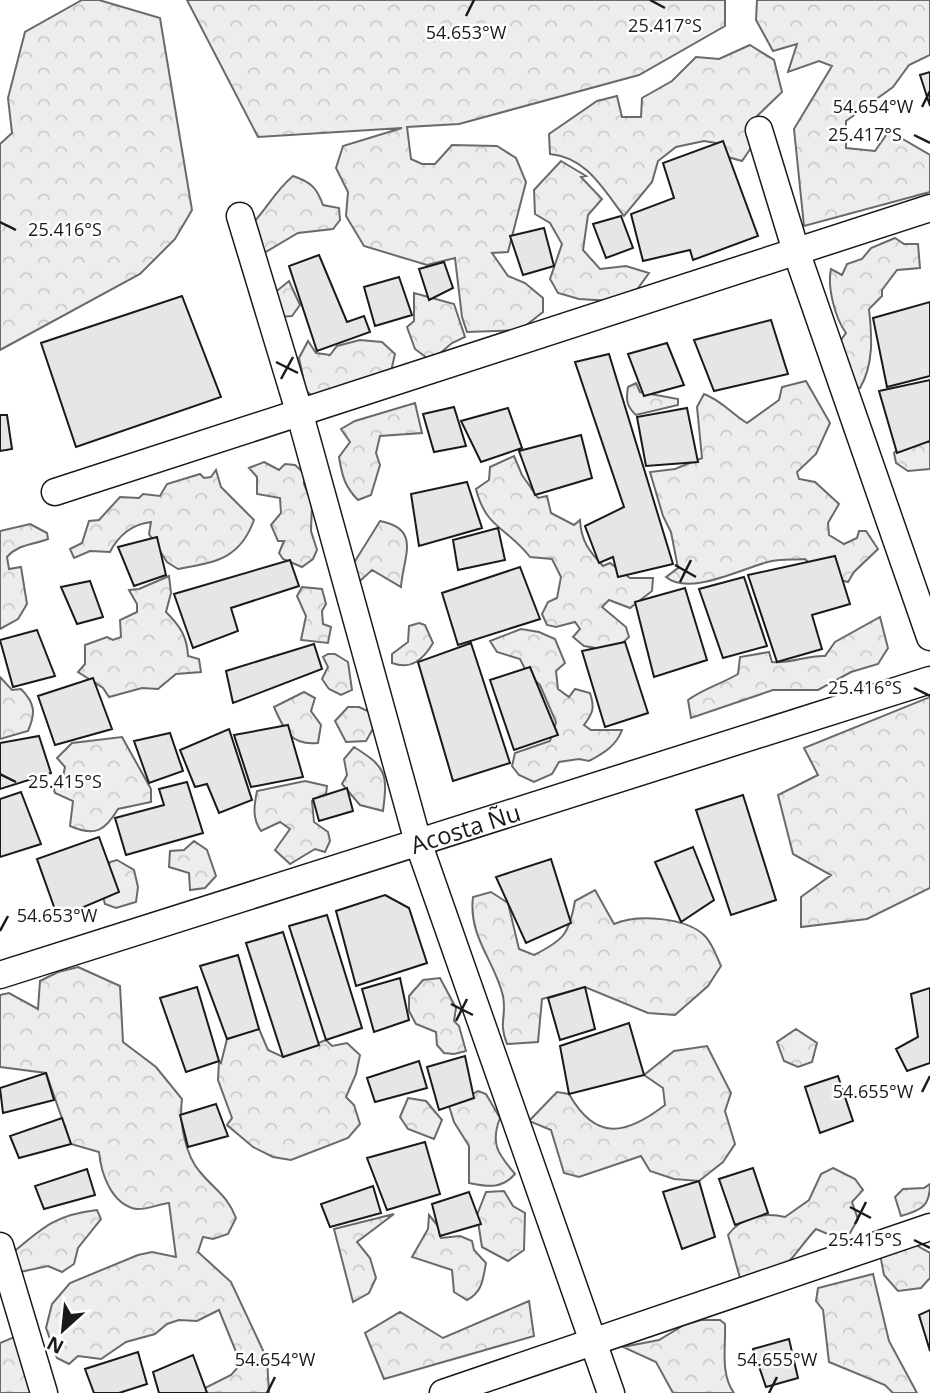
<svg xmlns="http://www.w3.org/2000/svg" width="930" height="1393" font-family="'Open Sans',sans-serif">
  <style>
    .forest { fill: url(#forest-crowns); stroke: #6a6a6a; stroke-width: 2 }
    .building { fill: #e6e6e6; stroke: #1a1a1a; stroke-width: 2 }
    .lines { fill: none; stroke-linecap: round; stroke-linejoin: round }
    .street-casing { stroke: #1a1a1a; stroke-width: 29 }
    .street { stroke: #fff; stroke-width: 26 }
    .ticks { fill: none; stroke: #1a1a1a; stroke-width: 2.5 }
    .labels { text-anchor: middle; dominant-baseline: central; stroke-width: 5; stroke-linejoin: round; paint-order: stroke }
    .street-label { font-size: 24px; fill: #1a1a1a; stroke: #fff }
    .ticks-label { font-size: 18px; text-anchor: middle; fill: #1a1a1a; stroke: #fff; stroke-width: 5; stroke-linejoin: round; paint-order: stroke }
  </style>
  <defs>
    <pattern id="forest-crowns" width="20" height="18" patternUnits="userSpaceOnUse" patternTransform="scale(1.75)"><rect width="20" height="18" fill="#ededed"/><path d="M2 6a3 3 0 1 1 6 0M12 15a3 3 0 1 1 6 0" fill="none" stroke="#cbcbcb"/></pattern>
  </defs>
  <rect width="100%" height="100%" fill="#fff"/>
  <path class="forest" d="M82 0H99L160 18 192 210 175 239 140 274 0 350V144L12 133 8 98 25 32Z
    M187 0H725V26L639 75 459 124 407 127 411 159 422 164H435L452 145 497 146 516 158 526 182 508 252 492 253 508 276 525 283 543 298V312L520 330 467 332 462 317 455 258 427 265 364 246 346 216 348 192 336 168 343 146 402 128 258 137Z
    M757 0H930V55L909 65 893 87 846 121V148L875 151 889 131 930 155V192L804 226 794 129 832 66 819 61 788 72 797 44 773 51 756 20Z
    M750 45 774 60 782 92 755 118 751 148 742 161 728 157 716 143 704 141 676 147 658 161 652 182 624 216C603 189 586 157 550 154L549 134 597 101 617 96 622 117H641L642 98 672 81 696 57 719 59Z
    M561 161 586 176 581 177 602 199 588 215 583 250 600 269 626 266 649 273 628 302 579 299 558 293 550 279 562 244 550 223 535 214 534 190Z
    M293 176C311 182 317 188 323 205L339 208 340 220 333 229 298 233 264 253 253 223C268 207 276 190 293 176Z
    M895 238 904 244H918L920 268 897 270 882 290V296L869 309C872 336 874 364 860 388L853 387 838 344 846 333C835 318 827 287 831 269L842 275 847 264 862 259 871 248Z
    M289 281 300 305 292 316 279 317 273 294Z
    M414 293 454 304 465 337 452 343 431 361 415 349 407 327 414 321Z
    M360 340 382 342 395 354C392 366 390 382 383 392 366 415 325 406 306 391L299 358 308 341 316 353 330 355 337 346Z
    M806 381 830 423 816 454 797 472 799 479 815 482 839 504 828 523 829 535 844 544 857 538 859 531H866L878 549 854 572 848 582 824 576 805 559C795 560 782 559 772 561 744 567 690 597 666 577L678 568 671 532 663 516 650 472 675 469 702 458 697 407 704 394C721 400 732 414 747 423L779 400 782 387Z
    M636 383 640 392 678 399V405L636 415C626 406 626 399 628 387Z
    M415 403 422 433 380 436 376 453 380 465 371 495 358 500C345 487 342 476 339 457L350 442 341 429 355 421Z
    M921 438 930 443V469L908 471 896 463 894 453 903 443Z
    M514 456 522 475 538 498 547 496 551 513 574 525 580 520C581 541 589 551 603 566L610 563 630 578H653L652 591 630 608 609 600 602 607 626 627 629 637 614 651 584 646 573 637 580 629 575 622 556 627 547 625 542 614 548 602 557 598 561 577 552 559 530 557C507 527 486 529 476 489L489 480 490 467Z
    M264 462 279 470 285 464 295 465 304 473V484L312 503 311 531 317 550 313 559 302 567 283 559 279 553 284 541H278L271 525 281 513 280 498 257 494V477L249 468Z
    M216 470 221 487 254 520C240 559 216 562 178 569L167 562 149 534 151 522C132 524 118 536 110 552L90 551 74 558 70 549 82 543 89 521 99 520 120 497 139 498 143 494 160 496 167 484 200 474 204 478 211 477Z
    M380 521C422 529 403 557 401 587L372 570 360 581 352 566Z
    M30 524 47 533 48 539C33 545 18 544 7 557L9 569 21 567 27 604 18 619 0 629V531Z
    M169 576 171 593 166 612C180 626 187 636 188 656L199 659 201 672 176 674 158 689 142 688 109 697 103 688 78 672 85 664V645L107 637 113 640 121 637 120 620 137 612V604L129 590 139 589Z
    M302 587 322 589 326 604 322 611 323 624 331 627 328 643 301 640 306 616 297 596Z
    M880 617 888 648 878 664 851 672 818 690H773L691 718 688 700C703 689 721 684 738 674L740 657 769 652 772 662C791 664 807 655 825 656L835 642Z
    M419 623 425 625 433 643C423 660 411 670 392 663V654L408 642 409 626Z
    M521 629 539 632 555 639 565 663 556 671 558 689 569 697 575 689 590 693C595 708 593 713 584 725L591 730H622C616 746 604 753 589 761L579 759 559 762 552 774 534 782 519 775 512 766 515 753 550 741 556 722 540 685 527 673 520 659 497 652 490 641Z
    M328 654H335L348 662 352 690 341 695 329 689 322 679 328 667 323 657Z
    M0 677 12 690 21 689C35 703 36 713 28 731L0 739Z
    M304 692 315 698 311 711 321 725 318 743C291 746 284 730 274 707Z
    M930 697V888L867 919 801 927V897L831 875 793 854 778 795 818 775 804 748Z
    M348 707H359L372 713 374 727 366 741 346 742 335 721Z
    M122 737 151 789V802L118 809C105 831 95 837 70 826L73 801 55 793 53 786 63 777 65 767 57 758 72 743Z
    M354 747C386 767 388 773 383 811L360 805 342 784 347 775 344 759Z
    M305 781 327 786 326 794 312 801 314 822 328 832 330 841 325 852 315 849 290 864 275 850 290 829 280 822 261 831C252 818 254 806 257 791Z
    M194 841 207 850 216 876 205 888 190 890 189 873 169 867 170 851 184 850Z
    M117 860 134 870 138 887 136 902 116 908 105 904 101 889 110 862Z
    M595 890 614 924C637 914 686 917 705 936 712 943 717 957 721 966L708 986 675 1015 648 1013 585 987 542 999 538 1042 507 1044C498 1021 507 1017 503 996 495 961 468 937 473 897L491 892 508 903 519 949 534 955C564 940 569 934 575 901Z
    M78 967 120 986 123 1042 156 1067 182 1099C179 1121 185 1155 200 1172 215 1190 227 1195 236 1218L228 1234 213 1239 203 1237 198 1252 231 1282 267 1359 269 1393H207L205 1388 231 1375 241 1364 219 1310 197 1321 179 1320 167 1324 155 1334 126 1342 101 1359 78 1356 69 1364 57 1358 46 1328 52 1304 70 1283 138 1255 152 1252 176 1257 169 1203C159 1204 146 1210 136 1209 111 1204 101 1173 99 1152L71 1144 46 1073 0 1067V995L9 993 38 1009 40 981 58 972Z
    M440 978 456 1008 454 1021 459 1026 466 1051 454 1054 444 1053 437 1045 436 1032 416 1024 409 1011V996L423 980Z
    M259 1029 268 1050 283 1057 326 1040 332 1046 347 1043 360 1055 356 1074 346 1097 354 1105 360 1124 348 1138 291 1160 273 1157 253 1147 227 1125 232 1118 218 1080 219 1061 221 1063 227 1039Z
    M796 1029 817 1043 812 1062 798 1067 784 1061 777 1042Z
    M707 1046 731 1093 725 1111 735 1144 723 1162 699 1181 674 1179 650 1171 641 1156 579 1177 564 1173 551 1130 529 1121 557 1092 569 1094C596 1142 626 1135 665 1105L663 1088 644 1075 674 1051Z
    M478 1091 486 1094 500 1118C490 1144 498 1154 515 1174 502 1189 488 1187 469 1183V1146L454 1122 449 1106Z
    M408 1098 426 1101 442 1120 434 1139 408 1129 400 1117Z
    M833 1168 855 1179 863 1190 852 1202 858 1219 850 1233 839 1239 816 1229C787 1261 788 1276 740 1278L728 1235C741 1217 764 1212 785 1217L809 1200 821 1174Z
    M930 1184C930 1206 922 1210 901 1216L895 1197 903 1189 924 1188Z
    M504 1191 513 1206 525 1213 524 1250 508 1261 482 1247 477 1215 486 1192Z
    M97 1210 101 1219 78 1248 74 1264 62 1272 48 1266 20 1272 10 1255C42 1228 54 1215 97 1210Z
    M394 1214 357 1242 370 1258 376 1278 369 1293 353 1302 334 1229Z
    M429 1215 438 1226 441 1238 460 1236 472 1241 474 1250 486 1263C483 1278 483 1292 467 1300L454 1292 452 1270 412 1257 428 1229Z
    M914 1244 930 1253V1278L921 1288 898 1291 884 1275 880 1254Z
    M873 1274 889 1341 917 1393H893L885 1385 829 1362 823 1310 816 1301 818 1288Z
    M529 1301 534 1336 384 1379 365 1333 400 1312 443 1338Z
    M701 1320H720L725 1324C726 1347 720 1374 734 1393H673L656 1362 623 1347 659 1340 684 1325Z
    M26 1332 44 1393H0V1343Z"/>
  <path class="building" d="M930 72V106L920 75Z
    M723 141 758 236 693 260 690 250 643 261 631 214 674 198 663 163Z
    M621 216 633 248 606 258 593 224Z
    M544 228 554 266 523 275 510 236Z
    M319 255 347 322 364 316 370 332 317 351 289 266Z
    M444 262 453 288 429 300 419 269Z
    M399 277 412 315 375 326 364 287Z
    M182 296 221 397 76 447 41 343Z
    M930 302V376L887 387 873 318Z
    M771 320 788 374 714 391 694 340Z
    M667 343 684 385 644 396 628 354Z
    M609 354 673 564 618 577 613 557 599 563 585 526 624 507 575 362Z
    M930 380V441L897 453 879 391Z
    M454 407 466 446 434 452 423 414Z
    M508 408 522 448 481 462 461 421Z
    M687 408 698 462 646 466 637 417Z
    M0 415H7L12 449 0 451Z
    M581 435 592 478 535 495 519 451Z
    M467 482 482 528 419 546 411 494Z
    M498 528 505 560 458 570 453 540Z
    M157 537 166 575 134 586 118 547Z
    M835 556 850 604 812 615 822 649 777 662 748 575Z
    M290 560 299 586 231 608 238 631 193 648 174 594Z
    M520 567 540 619 458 645 442 593Z
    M744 577 767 646 723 658 699 589Z
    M90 581 103 617 77 624 61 587Z
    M685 588 707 660 654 677 635 602Z
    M37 630 55 676 13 687 0 640Z
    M625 642 648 713 605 727 582 651Z
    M471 643 510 763 453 781 418 662Z
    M314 644 322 669 233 703 226 671Z
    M530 667 558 735 514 750 490 680Z
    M93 678 112 729 55 745 38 696Z
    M288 725 303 777 251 787 234 735Z
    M229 729 252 800 219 813 207 784 195 787 180 750Z
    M170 733 183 771 149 783 134 741Z
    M39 736 51 773 0 789V743Z
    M187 782 203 833 126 855 115 818 164 805 159 789Z
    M347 788 353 811 319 821 313 799Z
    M21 792 41 844 0 857V799Z
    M743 795 776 900 731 915 696 810Z
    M99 837 119 892 58 918 37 859Z
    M693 847 714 900 681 922 655 862Z
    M551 859 571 923 526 943 496 877Z
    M385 895 409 908 427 963 356 986 336 911Z
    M327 915 362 1028 326 1040 289 926Z
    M283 932 319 1045 283 1057 246 943Z
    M238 955 259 1029 227 1039 200 966Z
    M400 978 409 1020 374 1032 362 989Z
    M197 987 219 1061 186 1072 160 998Z
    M585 987 595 1029 560 1040 548 998Z
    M930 988V1063L907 1071 896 1049 918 1037 911 994Z
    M629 1023 644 1075 569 1094 560 1046Z
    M465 1056 474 1098 439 1110 427 1067Z
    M419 1061 427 1088 375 1102 367 1078Z
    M46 1073 54 1100 3 1113 0 1088Z
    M838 1076 853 1121 820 1133 805 1087Z
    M216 1104 228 1136 188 1147 180 1115Z
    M62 1118 71 1144 19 1158 10 1136Z
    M425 1142 440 1194 387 1210 367 1158Z
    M753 1168 768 1213 735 1225 719 1179Z
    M87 1169 95 1195 44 1209 35 1186Z
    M699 1181 715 1237 682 1249 663 1192Z
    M373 1186 381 1213 330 1227 321 1204Z
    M469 1192 481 1224 440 1236 432 1204Z
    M930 1310V1351L919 1315Z
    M789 1339 798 1378 766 1387 753 1349Z
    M138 1352 147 1384 119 1393H94L85 1369Z
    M193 1355 207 1393H159L153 1372Z"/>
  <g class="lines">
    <g class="street-casing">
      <g id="street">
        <path d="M759 130 796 251 930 637"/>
        <path d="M240 216 299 411 418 842 611 1393"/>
        <path d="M55 492 930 208"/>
        <path id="s1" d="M0 975 930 680"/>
        <path d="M0 1246 44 1393"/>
        <path d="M443 1393 930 1227"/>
      </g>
    </g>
    <use href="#street" class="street"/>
  </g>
  <path class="ticks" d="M650 0 665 8M466 16 474 0M922 107 930 91M914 135 930 143M0 222 16 230M276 362 298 373M281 379 293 357M675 565 696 577M680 582 691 560M914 688 930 696M0 774 16 782M0 931 8 916M451 1004 473 1015M456 1021 467 999M922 1092 930 1076M850 1207 871 1218M855 1224 866 1202M914 1240 930 1248M267 1393 275 1377M769 1393 777 1377"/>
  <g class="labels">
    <g class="street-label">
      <text stroke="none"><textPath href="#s1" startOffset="488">Acosta Ñu</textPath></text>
    </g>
  </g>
  <g class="ticks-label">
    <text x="665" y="32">25.417°S</text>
    <text x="466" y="39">54.653°W</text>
    <text x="873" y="113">54.654°W</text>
    <text x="865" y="141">25.417°S</text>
    <text x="65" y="236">25.416°S</text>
    <text x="865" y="694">25.416°S</text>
    <text x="65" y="788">25.415°S</text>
    <text x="57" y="922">54.653°W</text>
    <text x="873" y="1098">54.655°W</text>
    <text x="865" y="1246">25.415°S</text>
    <text x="275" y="1366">54.654°W</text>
    <text x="777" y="1366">54.655°W</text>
  </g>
  <g transform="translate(63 1330) rotate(207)" stroke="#ffffff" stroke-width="5" paint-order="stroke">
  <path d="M0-5L12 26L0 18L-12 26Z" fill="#1a1a1a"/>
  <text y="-10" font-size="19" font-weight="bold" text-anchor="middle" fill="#1a1a1a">N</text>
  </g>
</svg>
